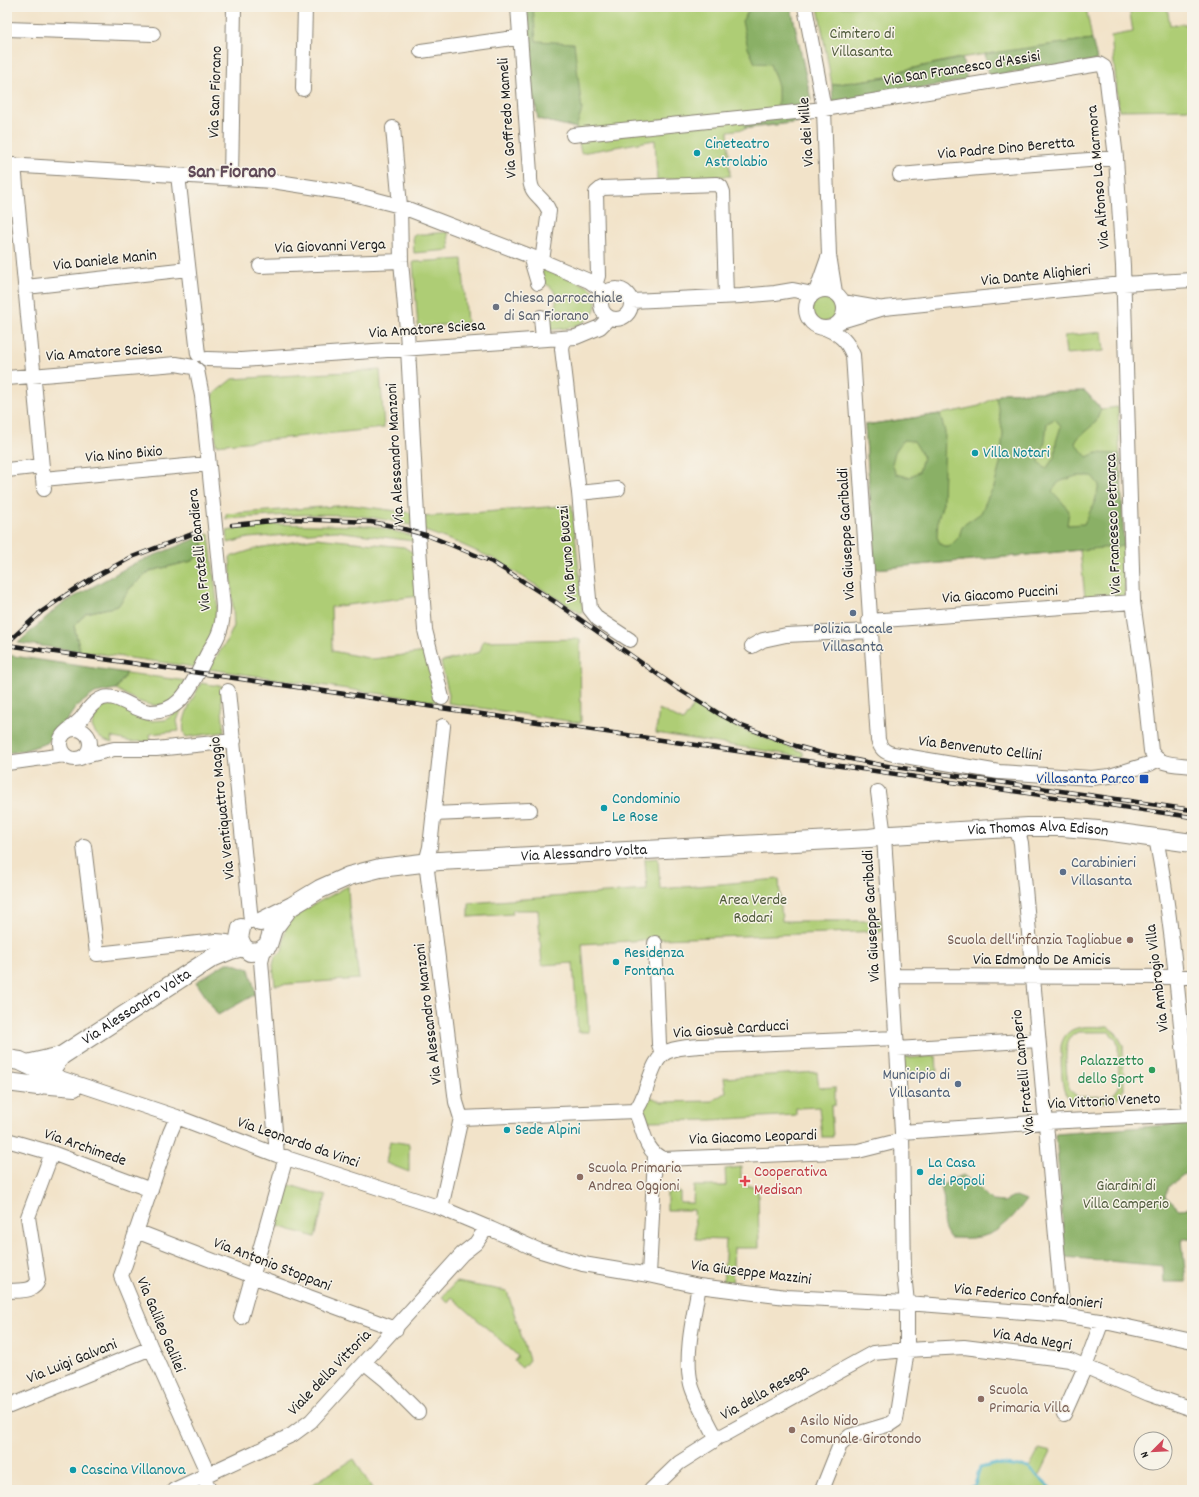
<svg xmlns="http://www.w3.org/2000/svg" width="1199" height="1497" font-family="Dekko,sans-serif">
  <style>
    .green { fill: #aecd75; stroke: #657448; fill-rule: evenodd }
    .forest { fill: #8ab066; stroke: #536641; fill-rule: evenodd }
    .lines { fill: none; stroke-linecap: round; stroke-linejoin: round }
    .stream { stroke: #4ab1c9; stroke-width: 3 }
    .minor-casing { stroke: #878072; stroke-width: 16 }
    .major-casing { stroke: #878072; stroke-width: 20 }
    .minor { stroke: #fff; stroke-width: 14 }
    .major { stroke: #fff; stroke-width: 18 }
    .rail-casing { stroke: #1c1c1c; stroke-width: 4.5 }
    .rail { stroke: #f7f3e8; stroke-width: 3; stroke-dasharray: 9; stroke-linecap: butt }
    .culture-dot { fill: #0f9aa8; stroke: #f7f3e8; stroke-width: 1.5 }
    .worship-dot { fill: #6b7280; stroke: #f7f3e8; stroke-width: 1.5 }
    .service-dot { fill: #5c6f8a; stroke: #f7f3e8; stroke-width: 1.5 }
    .transit-dot { fill: #1a4fb4; stroke: #f7f3e8; stroke-width: 1.5 }
    .education-dot { fill: #8d6e63; stroke: #f7f3e8; stroke-width: 1.5 }
    .leisure-dot { fill: #2e9e5b; stroke: #f7f3e8; stroke-width: 1.5 }
    .health-dot { fill: #e0444e; stroke: #f7f3e8; stroke-width: 1.5 }
    .labels { text-anchor: middle; dominant-baseline: central; stroke-width: 3; stroke-linejoin: round; paint-order: stroke }
    .park-label { font-size: 16px; fill: #4f5a3b; stroke: #f7f3e8 }
    .street-label { font-size: 16px; fill: #1c1c1c; stroke: #f7f3e8 }
    .culture-label { font-size: 16px; fill: #0d838f; stroke: #f7f3e8; text-anchor: start }
    .worship-label { font-size: 16px; fill: #5b616d; stroke: #f7f3e8; text-anchor: start }
    .service-label { font-size: 16px; fill: #4e5e75; stroke: #f7f3e8 }
    .transit-label { font-size: 16px; fill: #164399; stroke: #f7f3e8; text-anchor: end }
    .education-label { font-size: 16px; fill: #785e54; stroke: #f7f3e8; text-anchor: start }
    .leisure-label { font-size: 16px; fill: #27864d; stroke: #f7f3e8; text-anchor: end }
    .health-label { font-size: 16px; fill: #be3a42; stroke: #f7f3e8; text-anchor: start }
    .district-label { font-size: 20px; font-weight: bold; fill: #604a58; stroke: #f7f3e8 }
  </style>
  <rect width="100%" height="100%" fill="#f7f3e8"/>
  <filter id="ink" filterUnits="userSpaceOnUse"><feTurbulence type="fractalNoise" baseFrequency=".025" numOctaves="2"/><feDisplacementMap in="SourceGraphic" scale="8" xChannelSelector="R" yChannelSelector="G"/><feConvolveMatrix kernelMatrix="1 2 1 2 8 2 1 2 1" color-interpolation-filters="sRGB"/></filter>
  <filter id="wash" filterUnits="userSpaceOnUse"><feTurbulence type="fractalNoise" baseFrequency=".012" numOctaves="4" result="noise"/><feDisplacementMap in="SourceGraphic" scale="16" xChannelSelector="R" yChannelSelector="G"/><feGaussianBlur stdDeviation="0.9" result="paint"/><feColorMatrix in="noise" values="0 0 0 0 0 0 0 0 0 0 0 0 0 0 0 0 0 1.4 0 .05"/><feComposite in="paint" operator="in"/></filter>
  <g filter="url(#wash)">
    <rect width="100%" height="100%" fill="#f2e3c9"/>
    <path class="green" d="M524 7H791L811 100 805 105 809 124 799 122 728 131 730 176 657 180 655 140 581 153 576 128 538 119 535 100 528 98Z
      M818 7H1086L1092 39 959 58 900 71V75L832 85Z
      M1129 7H1167L1170 25 1186 24 1192 29V109L1119 110 1111 36 1133 32Z
      M448 232 450 250 414 253 413 235Z
      M462 259 467 323 418 327 413 262Z
      M542 267C550 270 590 286 593 290 597 295 596 300 596 305 592 327 565 329 547 330V316C561 306 559 287 542 283Z
      M812 310a12 12 0 1 1 24 0a12 12 0 1 1-24 0Z
      M1102 332 1104 351 1066 354 1064 336Z
      M380 370 384 428 216 445 212 395 232 379Z
      M1085 391 1101 409 1118 407 1125 596 1085 598 1080 550 875 569 865 425 952 412 979 406 1004 393Z
      M351 505 413 513 414 526C401 523 388 520 375 518 329 511 273 516 226 519V514Z
      M572 505 583 611 580 613 494 559 458 543 422 530V517Z
      M267 524 373 526 414 536 413 541 336 531 248 538 228 543 227 531Z
      M209 534 217 602 215 628 195 667 80 651 74 626 86 613 118 606 130 588 150 571 192 561 203 552V536Z
      M316 538 404 547 415 554 419 596 331 607 332 651 373 659 426 652 438 702 208 669 227 641 234 626 230 557 258 548Z
      M580 639 581 723 448 703 449 695 441 662 480 652 483 641Z
      M127 673 187 681C182 687 177 697 171 701 152 712 133 699 116 689Z
      M201 683 226 687 221 697 224 732 186 737C177 723 194 697 201 683Z
      M115 704 150 721 165 720 181 710 177 721 179 731 150 734 151 741 131 742 111 737 112 743C101 740 96 736 92 726 97 711 99 706 115 704Z
      M695 704 741 729 803 752V757L656 733 659 709 683 721Z
      M658 858 660 889 779 879 782 921H881L882 931 661 939 582 944 589 1032H578L573 963 542 965 538 910H512L513 914 469 917V903L647 890 645 859Z
      M348 886 349 906 359 979 275 985 273 965 275 957 282 951 286 927 290 921 306 909Z
      M1108 1027 1116 1033 1123 1045 1124 1089 1118 1097 1112 1102H1077C1072 1101 1068 1098 1065 1093 1061 1085 1061 1057 1061 1046 1066 1022 1089 1027 1108 1027ZM1078 1032H1109L1116 1040 1118 1045 1119 1087 1114 1094 1110 1096 1078 1097 1070 1090C1066 1081 1064 1048 1069 1040 1071 1036 1074 1034 1078 1032Z
      M908 1052 909 1058 936 1056 937 1071 905 1074 903 1053Z
      M817 1072 819 1088 835 1087V1105L831 1106 833 1137H822L819 1107 796 1108V1115L711 1120 646 1121 643 1110 649 1096 662 1102 712 1101 726 1092 724 1078Z
      M390 1141 409 1144V1172L386 1163Z
      M741 1167V1186H758L759 1248H734L732 1286H723L726 1240 696 1239 694 1210H667V1193L680 1192V1203H693L694 1186H726L725 1169Z
      M283 1183 326 1196 315 1237 271 1224Z
      M456 1282 507 1291 529 1360 522 1368 514 1361 518 1356 452 1297 448 1302 442 1297Z
      M1039 1449 1051 1452 1039 1477 1052 1490H966L975 1485 980 1468 996 1464 1029 1468Z
      M354 1459 373 1490H303Z"/>
    <path class="forest" d="M524 7H533L536 41 574 43 582 110 576 128 538 119 535 100 528 98Z
      M751 7H791L811 100 799 103V122L745 128 742 114 778 108V86L770 64 755 63 748 48 742 21Z
      M1092 39 1097 60 989 76 985 54Z
      M962 58 967 80 833 104 832 85 900 75V71Z
      M1085 391 1101 409 1096 422 1078 438 1075 443 1087 457 1096 453 1120 454 1124 546 875 569 865 425 940 414 945 432 943 503 938 519 937 537 941 545 949 547 959 537 962 526 981 513 988 497 994 487 1000 464 1003 433 996 397 1004 393ZM1055 419 1061 426 1056 442 1055 456 1046 469 1039 462 1045 441 1047 423ZM903 440 914 441 923 456 919 472 909 477 896 474 892 464 895 452ZM1076 476H1092L1099 485 1095 501 1084 524 1067 525 1069 511 1063 503 1052 491 1059 482Z
      M203 536V552L192 561 150 571 130 588 118 606 86 613 74 626 80 651 18 643 60 605 135 563Z
      M7 655 127 673 116 689 95 693 76 707 61 729 47 743 22 751 7 753Z
      M226 963H232L249 969 256 994 218 1015 196 982Z
      M1192 1123V1172L1183 1175 1169 1186 1165 1196 1179 1209 1192 1208V1238L1182 1239 1186 1282H1164L1163 1266 1065 1257 1056 1134Z
      M963 1175 976 1185 992 1201 1004 1202 1016 1196 1026 1200C1015 1216 999 1234 979 1237 970 1239 960 1238 950 1238 940 1224 944 1220 944 1203 944 1198 942 1192 941 1187L948 1181Z"/>
    <g class="lines">
      <path class="stream" d="M966 1490 975 1485 980 1468 996 1464 1029 1468 1052 1490"/>
    </g>
  </g>
  <g filter="url(#ink)">
    <g class="lines">
      <g class="minor-casing">
        <path id="minor" d="M518 7 530 173C529 198 542 193 549 211L542 261
          M805 7 824 109 829 255 835 292
          M7 29 153 34
          M421 51 520 37
          M303 89 305 7
          M393 128 400 206 401 261 407 330 418 534 425 630 442 698
          M573 135 824 109 1099 64 1104 67 1106 73 1116 158 1123 266 1133 602 1143 674 1151 751C1158 766 1177 764 1192 766
          M7 165 272 181 350 193 400 206 530 256 589 281 606 293
          M14 165 44 489
          M178 175 198 354
          M900 175 979 168 1116 158
          M231 178 234 7
          M530 256 538 283
          M260 266 401 261
          M595 285 598 276 596 193 602 188 717 184 721 187 723 192 726 297
          M26 287 188 269
          M601 304a15 15 0 1 1 30 0a15 15 0 1 1-30 0Z
          M806 309a19 19 0 1 1 38 0a19 19 0 1 1-38 0Z
          M816 292 829 255
          M631 301 741 296 775 293 793 290 813 294
          M843 302 878 308
          M541 317 543 339
          M841 321 884 308 1123 284 1192 280
          M827 329C841 335 847 341 853 355L878 740C881 749 884 752 893 754L999 772 1091 778 1110 776 1149 764 1157 760
          M564 338 562 349 579 493 590 609 598 619 630 640
          M207 359 241 360 576 337 600 327 609 318
          M7 378 176 364 193 367
          M7 470 42 466
          M43 479 208 464
          M579 493 618 489
          M869 621 1133 602
          M752 646 763 640 786 635 870 631
          M228 691 251 921
          M60 744a15 15 0 1 1 30 0a15 15 0 1 1-30 0Z
          M67 731C72 727 77 723 81 719 87 711 92 702 103 698 118 693 135 712 151 712 161 712 172 708 179 701 191 690 201 666 209 651 213 645 218 637 220 630 223 622 223 614 223 606L202 396 197 370
          M85 756 114 749H156L234 741
          M7 763 64 755
          M433 814 530 810
          M1015 828 1020 839 1021 843 1063 1315
          M1156 838C1174 929 1180 1023 1190 1115
          M84 846 97 954 216 941 227 942
          M655 943 659 1044 662 1054
          M264 949 261 961 277 1155
          M893 976 1192 977
          M897 1049 1038 1040
          M42 1072H49L60 1078 177 1117 277 1155 441 1208 491 1229 538 1250 583 1264 649 1275 699 1286 786 1297 907 1303 1063 1315 1105 1322 1192 1341
          M38 1086 75 1089
          M635 1111C644 1128 643 1150 663 1159L858 1151 902 1140
          M177 1117 170 1133 121 1276 151 1348 208 1474
          M461 1118 635 1111C649 1096 649 1058 669 1051 679 1047 690 1047 700 1046L896 1038
          M902 1132 1046 1122 1192 1115
          M7 1140 52 1153 151 1190
          M441 1208 461 1118 456 1102 426 862 430 847 443 726
          M136 1231 263 1280 396 1329
          M649 1275 655 1156
          M699 1286C694 1314 684 1356 691 1384 694 1397 707 1420 713 1432L718 1437
          M7 1291C18 1290 35 1293 38 1280L28 1217 52 1153
          M241 1317 286 1157
          M365 1363 386 1380 418 1412
          M7 1407 151 1348
          M1064 1414 1085 1367 1102 1321
          M203 1477 210 1490
          M174 1490 292 1435 311 1421 462 1254 476 1243 487 1227
          M651 1490 679 1463 712 1442 718 1437 724 1435 873 1353 907 1350 964 1347 1062 1359 1070 1360 1149 1394 1192 1409
          M822 1490 840 1445 850 1436 890 1424 896 1420 907 1350V1303L904 1273 902 1132 884 836 878 792"/>
      </g>
      <g class="major-casing">
        <g id="major">
          <path id="s1" d="M260 922 292 906 320 889 349 876 380 868 439 861 870 838 891 835 1028 827H1063L1098 830 1192 843"/>
          <path d="M241 928 239 938 243 947 250 952 260 951 268 945 273 929 286 912"/>
          <path d="M7 1059 20 1061 37 1069"/>
          <path id="s2" d="M27 1064 61 1056 212 958 231 950 243 947"/>
          <path d="M7 1082 38 1086 42 1082 61 1056"/>
        </g>
      </g>
      <use href="#minor" class="minor"/>
      <use href="#major" class="major"/>
      <g class="rail-casing">
        <path id="rail" d="M232 525 293 519 371 522 393 526 429 536 449 544 492 562 510 573 557 603 677 688 721 715 742 726 796 746 821 753 881 765 1192 810
          M7 643 41 612 66 595 98 575 132 557 200 531
          M7 645 1192 817"/>
      </g>
      <use href="#rail" class="rail"/>
    </g>
  </g>
  <g class="culture-dot">
    <circle cx="697" cy="153" r="4"/>
    <circle cx="975" cy="453" r="4"/>
    <circle cx="604" cy="808" r="4"/>
    <circle cx="616" cy="962" r="4"/>
    <circle cx="507" cy="1130" r="4"/>
    <circle cx="920" cy="1172" r="4"/>
    <circle cx="73" cy="1470" r="4"/>
  </g>
  <circle class="worship-dot" cx="496" cy="307" r="4"/>
  <g class="service-dot">
    <circle cx="853" cy="613" r="4"/>
    <circle cx="1063" cy="872" r="4"/>
    <circle cx="958" cy="1084" r="4"/>
  </g>
  <rect class="transit-dot" x="1139" y="774" width="10" height="10" rx="2"/>
  <g class="education-dot">
    <circle cx="1130" cy="940" r="4"/>
    <circle cx="580" cy="1177" r="4"/>
    <circle cx="981" cy="1399" r="4"/>
    <circle cx="792" cy="1430" r="4"/>
  </g>
  <circle class="leisure-dot" cx="1152" cy="1070" r="4"/>
  <path class="health-dot" d="M743 1175h4v4h4v4h-4v4h-4v-4h-4v-4h4z"/>
  <g class="labels">
    <g class="park-label">
      <text x="862" y="34">Cimitero di<tspan x="862" dy="18">Villasanta</tspan></text>
      <text x="753" y="900">Area Verde<tspan x="753" dy="18">Rodari</tspan></text>
      <text x="1126" y="1186">Giardini di<tspan x="1126" dy="18">Villa Camperio</tspan></text>
    </g>
    <g class="street-label">
      <text transform="translate(962 69) rotate(-9)">Via San Francesco d'Assisi</text>
      <text transform="translate(216 92) rotate(-88)">Via San Fiorano</text>
      <text transform="translate(508 118) rotate(-94)">Via Goffredo Mameli</text>
      <text transform="translate(807 132) rotate(-94)">Via dei Mille</text>
      <text transform="translate(1006 149) rotate(-5)">Via Padre Dino Beretta</text>
      <text transform="translate(1099 177) rotate(-95)">Via Alfonso La Marmora</text>
      <text transform="translate(330 247) rotate(-2)">Via Giovanni Verga</text>
      <text transform="translate(105 261) rotate(-6)">Via Daniele Manin</text>
      <text transform="translate(1036 276) rotate(-6)">Via Dante Alighieri</text>
      <text transform="translate(427 330) rotate(-4)">Via Amatore Sciesa</text>
      <text transform="translate(104 353) rotate(-4)">Via Amatore Sciesa</text>
      <text transform="translate(396 454) rotate(-93)">Via Alessandro Manzoni</text>
      <text transform="translate(124 455) rotate(-5)">Via Nino Bixio</text>
      <text transform="translate(1114 524) rotate(-92)">Via Francesco Petrarca</text>
      <text transform="translate(847 534) rotate(-93)">Via Giuseppe Garibaldi</text>
      <text transform="translate(200 550) rotate(-96)">Via Fratelli Bandiera</text>
      <text transform="translate(568 554) rotate(-95)">Via Bruno Buozzi</text>
      <text transform="translate(1000 595) rotate(-4)">Via Giacomo Puccini</text>
      <text transform="translate(980 749) rotate(7)">Via Benvenuto Cellini</text>
      <text transform="translate(223 808) rotate(-96)">Via Ventiquattro Maggio</text>
      <text stroke="none"><textPath href="#s1" startOffset="792">Via Thomas Alva Edison</textPath></text>
      <text stroke="none"><textPath href="#s1" startOffset="337">Via Alessandro Volta</textPath></text>
      <text transform="translate(872 916) rotate(-93)">Via Giuseppe Garibaldi</text>
      <text x="1042" y="960">Via Edmondo De Amicis</text>
      <text transform="translate(1158 978) rotate(-97)">Via Ambrogio Villa</text>
      <text stroke="none"><textPath href="#s2" startOffset="125">Via Alessandro Volta</textPath></text>
      <text transform="translate(429 1014) rotate(-97)">Via Alessandro Manzoni</text>
      <text transform="translate(731 1030) rotate(-4)">Via Giosuè Carducci</text>
      <text transform="translate(1024 1072) rotate(-96)">Via Fratelli Camperio</text>
      <text transform="translate(1104 1102) rotate(-3)">Via Vittorio Veneto</text>
      <text transform="translate(753 1138) rotate(-2)">Via Giacomo Leopardi</text>
      <text transform="translate(298 1143) rotate(19)">Via Leonardo da Vinci</text>
      <text transform="translate(85 1148) rotate(19)">Via Archimede</text>
      <text transform="translate(272 1265) rotate(21)">Via Antonio Stoppani</text>
      <text transform="translate(751 1273) rotate(7)">Via Giuseppe Mazzini</text>
      <text transform="translate(1028 1297) rotate(6)">Via Federico Confalonieri</text>
      <text transform="translate(160 1325) rotate(67)">Via Galileo Galilei</text>
      <text transform="translate(1032 1340) rotate(9)">Via Ada Negri</text>
      <text transform="translate(72 1362) rotate(-22)">Via Luigi Galvani</text>
      <text transform="translate(330 1373) rotate(-46)">Viale della Vittoria</text>
      <text transform="translate(765 1393) rotate(-29)">Via della Resega</text>
    </g>
    <g class="culture-label">
      <text x="705" y="144">Cineteatro<tspan x="705" dy="18">Astrolabio</tspan></text>
      <text x="983" y="453">Villa Notari</text>
      <text x="612" y="799">Condominio<tspan x="612" dy="18">Le Rose</tspan></text>
      <text x="624" y="953">Residenza<tspan x="624" dy="18">Fontana</tspan></text>
      <text x="515" y="1130">Sede Alpini</text>
      <text x="928" y="1163">La Casa<tspan x="928" dy="18">dei Popoli</tspan></text>
      <text x="81" y="1470">Cascina Villanova</text>
    </g>
    <g class="worship-label">
      <text x="504" y="298">Chiesa parrocchiale<tspan x="504" dy="18">di San Fiorano</tspan></text>
    </g>
    <g class="service-label">
      <text x="853" y="629">Polizia Locale<tspan x="853" dy="18">Villasanta</tspan></text>
      <text x="1071" y="863" text-anchor="start">Carabinieri<tspan x="1071" dy="18">Villasanta</tspan></text>
      <text x="950" y="1075" text-anchor="end">Municipio di<tspan x="950" dy="18">Villasanta</tspan></text>
    </g>
    <g class="transit-label">
      <text x="1135" y="779">Villasanta Parco</text>
    </g>
    <g class="education-label">
      <text x="1122" y="940" text-anchor="end">Scuola dell'infanzia Tagliabue</text>
      <text x="588" y="1168">Scuola Primaria<tspan x="588" dy="18">Andrea Oggioni</tspan></text>
      <text x="989" y="1390">Scuola<tspan x="989" dy="18">Primaria Villa</tspan></text>
      <text x="800" y="1421">Asilo Nido<tspan x="800" dy="18">Comunale Girotondo</tspan></text>
    </g>
    <g class="leisure-label">
      <text x="1144" y="1061">Palazzetto<tspan x="1144" dy="18">dello Sport</tspan></text>
    </g>
    <g class="health-label">
      <text x="754" y="1172">Cooperativa<tspan x="754" dy="18">Medisan</tspan></text>
    </g>
    <g class="district-label">
      <text x="232" y="173">San Fiorano</text>
    </g>
  </g>
  <rect width="1199" height="1497" fill="none" stroke="#f7f3e8" stroke-width="24"/>
  <g transform="translate(1153 1451) rotate(246)"><circle r="19" fill="#f7f3e8" stroke="#9f9d96"/>
  <path d="M0-3L7 15L0 10L-7 15Z" fill="#d1495b"/>
  <text y="-6" font-size="11" font-weight="bold" text-anchor="middle" fill="#1c1c1c">N</text>
  </g>
</svg>
